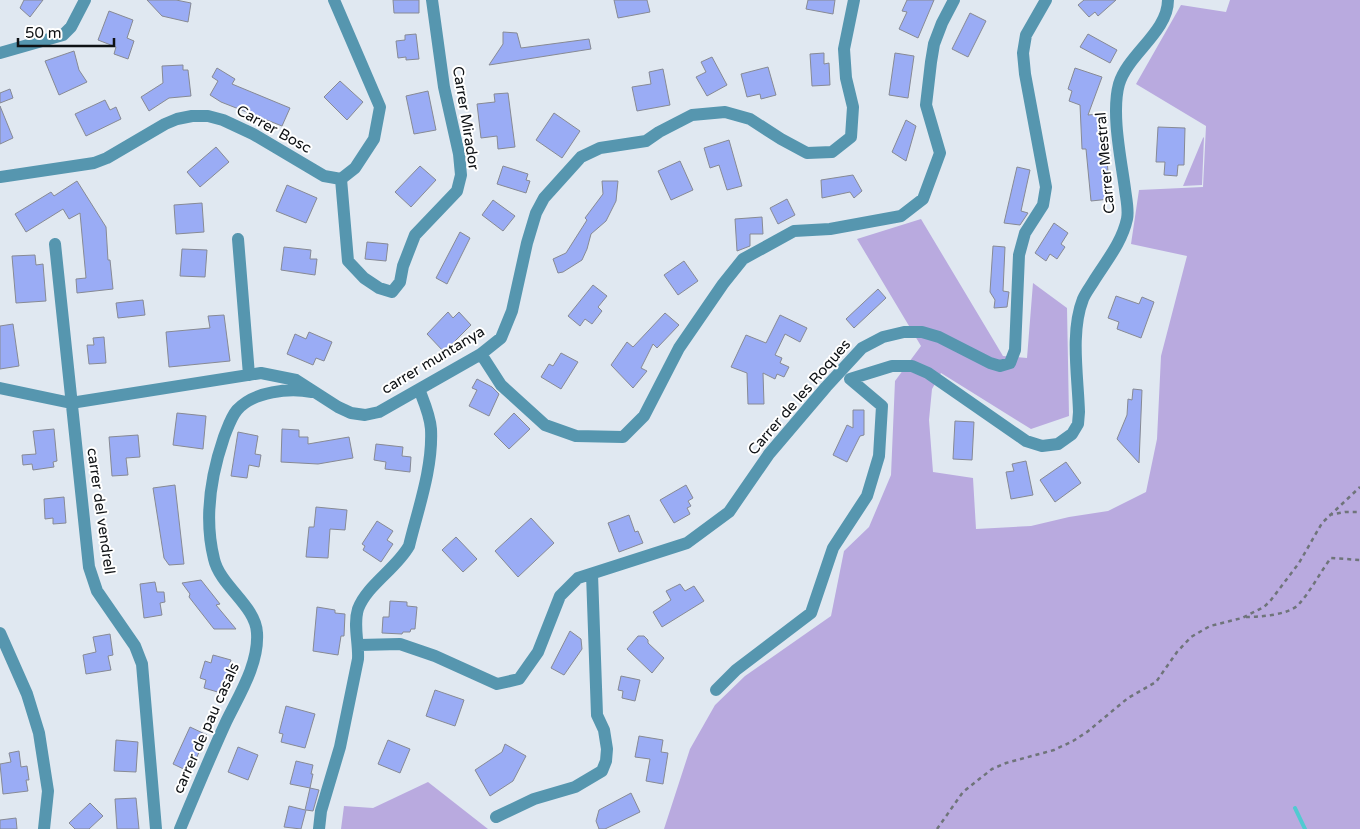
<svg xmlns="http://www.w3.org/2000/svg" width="1360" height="829" font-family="'Varela Round',sans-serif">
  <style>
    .green { fill: #b9aadf }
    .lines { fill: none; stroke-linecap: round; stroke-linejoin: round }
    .stream { stroke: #51cad1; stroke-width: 4 }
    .building { fill: #9aacf5; stroke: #878a94 }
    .path { stroke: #6f747a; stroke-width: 2.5; stroke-dasharray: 4 4; stroke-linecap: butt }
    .minor { stroke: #5696af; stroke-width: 12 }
    .labels { text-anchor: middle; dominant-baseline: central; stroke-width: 4; stroke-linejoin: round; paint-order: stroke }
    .street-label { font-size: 15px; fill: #0f1215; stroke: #fff }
  </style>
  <rect width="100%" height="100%" fill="#e0e8f1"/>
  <path class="green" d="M1230 0H1360V829H664L690 749 715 705 745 676 831 616 844 551 869 527 891 475 895 381 921 346 857 239 921 219 1003 356 1027 358 1033 283 1067 308 1069 416 1031 429 941 373 932 389 929 420 933 472 973 478 976 529 1031 526 1069 517 1108 511 1146 492 1157 439 1161 356 1187 256 1131 244 1139 190 1203 187 1206 126 1136 84 1181 5 1226 12Z
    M1204 137 1202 185 1183 186 1203 138Z
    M428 782 488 829H341L344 806 373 808Z"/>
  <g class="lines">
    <path class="stream" d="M1295 808 1305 829"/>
  </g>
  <path class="building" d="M24 0H43L30 17 20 8Z
    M147 0H176L191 3 188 22 162 16Z
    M393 0H419V13H394Z
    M614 0H647L650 12 618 18Z
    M808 0H835L833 14 806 9Z
    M907 0H934L918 38 899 29 907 12 902 11Z
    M1084 0H1116L1098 16 1095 12 1089 17 1078 5Z
    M109 11 133 20 127 38 134 41 128 59 114 54 116 47 98 40Z
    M970 13 986 21 968 57 952 49Z
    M503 32 517 33 521 48 589 39 591 49 489 65 503 44Z
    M416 34 419 59 406 60V57L398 58 396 41 405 40V35Z
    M1088 34 1117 50 1110 63 1080 47Z
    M74 51 79 70 87 82 59 95 45 61Z
    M824 53V64L829 63 830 85 812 86 810 54Z
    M895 53 914 56 908 98 889 95Z
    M712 57 727 85 707 96 696 77 706 72 701 62Z
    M183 65V70H188L191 96 169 98 149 111 141 97 163 83 162 66Z
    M768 67 776 95 761 99 760 94 747 97 741 74Z
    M217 68 235 79 232 84 290 108 282 126 221 102 210 95 218 81 212 77Z
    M1075 68 1102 77 1088 115 1099 114 1101 159H1107L1110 199 1091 201 1086 149H1082L1080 105 1069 101 1072 91 1068 89Z
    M663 69 670 105 637 111 632 87 651 84 649 72Z
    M340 81 363 102 347 120 324 97Z
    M10 89 13 98 0 103V93Z
    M428 91 436 130 414 134 406 96Z
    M508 93 515 147 498 149 497 136 481 138 477 104 495 102 494 94Z
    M105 100 110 110 116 107 121 119 86 136 75 114Z
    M0 106 13 138 0 144Z
    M554 113 580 131 562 158 536 140Z
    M906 120 916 126 906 161 892 152Z
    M1158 127 1185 128 1184 165H1178L1177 176 1164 175 1165 162H1156Z
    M729 140 742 186 727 190 719 165 710 168 704 148Z
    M216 147 229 162 200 187 187 172Z
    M680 161 693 190 671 200 658 171Z
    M420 166 436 180 411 207 395 192Z
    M503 166 528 174 526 180 530 181 526 193 497 184Z
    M1017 167 1030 170 1021 211 1028 213 1020 225 1004 223Z
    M853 175 862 191 854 198 850 192 822 198 821 180Z
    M77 181 106 227 108 260H110L113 289 77 293 76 279 86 278 80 213 69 219 63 209 26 232 15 214 51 192 54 196Z
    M602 181H618L616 201 606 221 591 234 587 249 582 260 563 272 558 273 553 259 566 253 587 220 585 218 603 194Z
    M287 185 317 198 306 223 276 211Z
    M787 199 795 215 778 224 770 208Z
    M493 200 515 216 503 231 482 215Z
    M202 203 204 232 176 234 174 205Z
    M762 217 763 234H750V246L737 251 735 219Z
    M1054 223 1068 233 1061 244 1065 247 1057 259 1050 254 1046 261 1035 253Z
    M460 232 470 238 447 284 436 278Z
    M367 242 388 244 386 261 365 259Z
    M993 246 1005 247 1003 291 1009 292 1007 307 994 308 995 300 990 292Z
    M284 247 311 250 310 259H317L315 275 281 270Z
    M182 249 207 250 205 277 180 276Z
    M35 255 36 265 43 264 46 301 16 303 12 256Z
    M684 261 698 281 678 295 664 275Z
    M593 285 607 296 598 307 602 311 592 324 585 319 580 326 568 316Z
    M878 289 886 298 854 328 846 319Z
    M1116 296 1139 304 1142 297 1154 302 1141 338 1117 329 1119 322 1108 318Z
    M143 300 145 315 118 318 116 303Z
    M448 312 453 318 459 312 471 325 444 352 427 334Z
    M665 313 679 325 657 348 653 344 641 368 647 371 633 388 611 365 627 342 633 347Z
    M224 315 230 361 169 367 166 332 210 328 208 316Z
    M780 315 807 328 800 342 785 334 775 355 782 358 780 363 789 367 784 377 777 374 775 379 763 373 764 404H748L747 373 731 367 746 335 766 343Z
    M13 324 19 366 0 369V326Z
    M309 332 332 342 324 361 316 358 313 365 287 354 295 334 306 339Z
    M104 337 106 363 89 364 87 345H94L93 338Z
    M561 353 578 362 561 389 541 377 549 364 553 366Z
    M477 379 492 387 499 394 489 416 469 406 477 390 472 388Z
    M1133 389 1142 390 1139 463 1117 439 1127 415 1128 399 1132 400Z
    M853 410H864V435L860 436 847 462 833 455 847 425 853 428Z
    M177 413 206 416 203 449 173 445Z
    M514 413 530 429 509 449 494 434Z
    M955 421 974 422 972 460 953 459Z
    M54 429 57 461 53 462 54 467 33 470 32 464 23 465 22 455 36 454 33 431Z
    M282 429 299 430V437H308V444L349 437 353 458 318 464 281 462Z
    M238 432 258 436 255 454 261 455 259 467 249 465 247 478 231 476Z
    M138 435 140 457 126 458 128 475 112 476 109 437Z
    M376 444 403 447 402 456 411 457 410 472 385 469 386 462 374 460Z
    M1026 461 1033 495 1011 499 1006 472 1014 471 1012 464Z
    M1066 462 1081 483 1055 502 1040 480Z
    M175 485 184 564 169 565 164 558 153 488Z
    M686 485 693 498 688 501 691 506 687 508 690 514 674 523 660 500Z
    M64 497 66 523 53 524V518L45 519 44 499Z
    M316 507 347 510 345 530 330 529 328 558 306 557 309 527H314Z
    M629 515 635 532 638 531 643 543 619 552 608 523Z
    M531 518 554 543 518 577 495 551Z
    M377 521 393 531 387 540 393 544 381 562 363 550 365 546 362 544Z
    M456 537 477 559 463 572 442 550Z
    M201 580 220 604 216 605 236 629H214L189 597 190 594 182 583Z
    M155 582 157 592H164L165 602 160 603 162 615 144 618 140 584Z
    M680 584 685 591 694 586 704 601 662 627 653 612 671 600 666 591Z
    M390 601 407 602V606L417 607 415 629H411L410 632H403L402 634 382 633 383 617H389Z
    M317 607 335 610V613L345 614 344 636H341L338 655 313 651Z
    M570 631 581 639 582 649 564 675 551 668Z
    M110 634 113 655 108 656 111 670 86 674 83 655 96 652 93 637Z
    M638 636H644L648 640V643L664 658 652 673 627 649Z
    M213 655 231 660 221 693 204 688 206 680 200 678 205 661 211 663Z
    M621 676 640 680 635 701 622 698 623 691 618 690Z
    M435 690 464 700 455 726 426 716Z
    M286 706 315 714 305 748 281 742 283 734 279 733Z
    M190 727 207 735 190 772 173 764Z
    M639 736 663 740 661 752 668 753 663 784 646 781 650 759 635 757Z
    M116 740 138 742 136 772 114 771Z
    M388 740 410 749 400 773 378 764Z
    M505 744 526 756 513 781 490 796 475 770 502 752Z
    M238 747 258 755 248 780 228 772Z
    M19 751 21 767 27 766 29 780H26L28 791 3 794 0 764 11 762 9 753Z
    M296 761 313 765 311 774H313L310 788 319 790 313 811 306 810 301 829 284 827 289 806 305 810 310 788 290 784Z
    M631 793 640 812 605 829H599L596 821 599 810Z
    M136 798 139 829H117L115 799Z
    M90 803 103 816 89 829H75L69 823Z
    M16 818 17 829H0V820Z"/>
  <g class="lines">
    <path class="path" d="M1329 515 1345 512H1360
      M1246 617C1260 617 1289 615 1299 604 1310 592 1321 571 1331 558L1360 560
      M937 829 963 792 992 769 1006 763 1054 750 1073 741 1087 732 1128 698 1156 682 1177 652 1191 637 1210 626 1242 618 1264 607 1271 600 1299 563 1322 523 1360 487"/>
    <path class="minor" d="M0 53 63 35 71 27 85 0
      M0 177 94 163 107 158 165 124 177 119 192 116H208L223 120 253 134 324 176 341 179 355 168 374 139 380 107 334 0
      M341 179 348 261 364 278 379 288 392 292 400 282 403 266 415 235 457 191 461 175 459 154 444 87 432 0
      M238 239 249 375
      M55 244 89 567 97 591 135 646 142 664 156 829
      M481 354 501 385 545 425 576 436 623 437 644 416 679 348 723 284 743 259 794 231 830 229 901 216 923 199 940 153 926 105 931 62 934 44 942 23 954 0
      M0 388 71 403 261 373 296 380 338 407 351 413 365 415 379 412 481 354 501 338 512 311 527 243 536 213 544 198 581 157 600 148 646 141 659 132 692 115 725 112 750 119 781 139 807 153 832 152 851 137 853 107 846 78 844 49 854 0
      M0 633 27 694 39 733 48 791 44 829
      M359 645 400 644 435 656 497 684 519 679 538 652 560 596 578 578 687 543 729 512 769 454 826 387 862 348 883 337 904 332H922L939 337 990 363 1000 366 1010 363 1015 350 1019 255 1025 233 1043 205 1046 187 1025 74 1023 53 1026 35 1046 0
      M716 690 736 670 811 613 833 548 867 496 879 456 882 406 850 379 892 366H912L928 373 1026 441 1042 446 1058 444 1072 434 1078 424 1079 412C1078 377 1070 332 1083 299 1086 292 1091 286 1095 279 1107 260 1122 242 1127 219 1129 210 1126 198 1125 189 1121 159 1111 113 1119 84 1128 54 1168 32 1168 0
      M496 817 534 799 575 787 602 771 606 761 607 749 604 730 597 715 592 574
      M180 829C195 793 210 757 226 722 239 695 259 664 257 633 256 606 220 586 214 559 204 519 211 475 224 437 228 427 231 417 237 410 254 391 289 388 312 392
      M319 829 321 811 340 747 358 659C359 643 353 625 358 609 367 585 396 569 409 546 418 509 433 468 431 429 430 415 424 402 419 389"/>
  </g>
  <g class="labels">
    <g class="street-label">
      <text transform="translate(466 118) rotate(81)">Carrer Mirador</text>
      <text transform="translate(274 129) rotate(29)">Carrer Bosc</text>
      <text transform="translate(1105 163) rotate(-95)">Carrer Mestral</text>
      <text transform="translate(433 360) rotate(-31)">carrer muntanya</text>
      <text transform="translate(799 397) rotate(-49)">Carrer de les Roques</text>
      <text transform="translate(101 511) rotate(82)">carrer del vendrell</text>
      <text transform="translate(206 728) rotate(-66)">carrer de pau casals</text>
    </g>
  </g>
  <path d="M18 38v8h96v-8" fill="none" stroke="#0f1215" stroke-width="2.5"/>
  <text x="25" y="38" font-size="15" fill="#0f1215" stroke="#ffffff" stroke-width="4" paint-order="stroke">50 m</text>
</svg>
